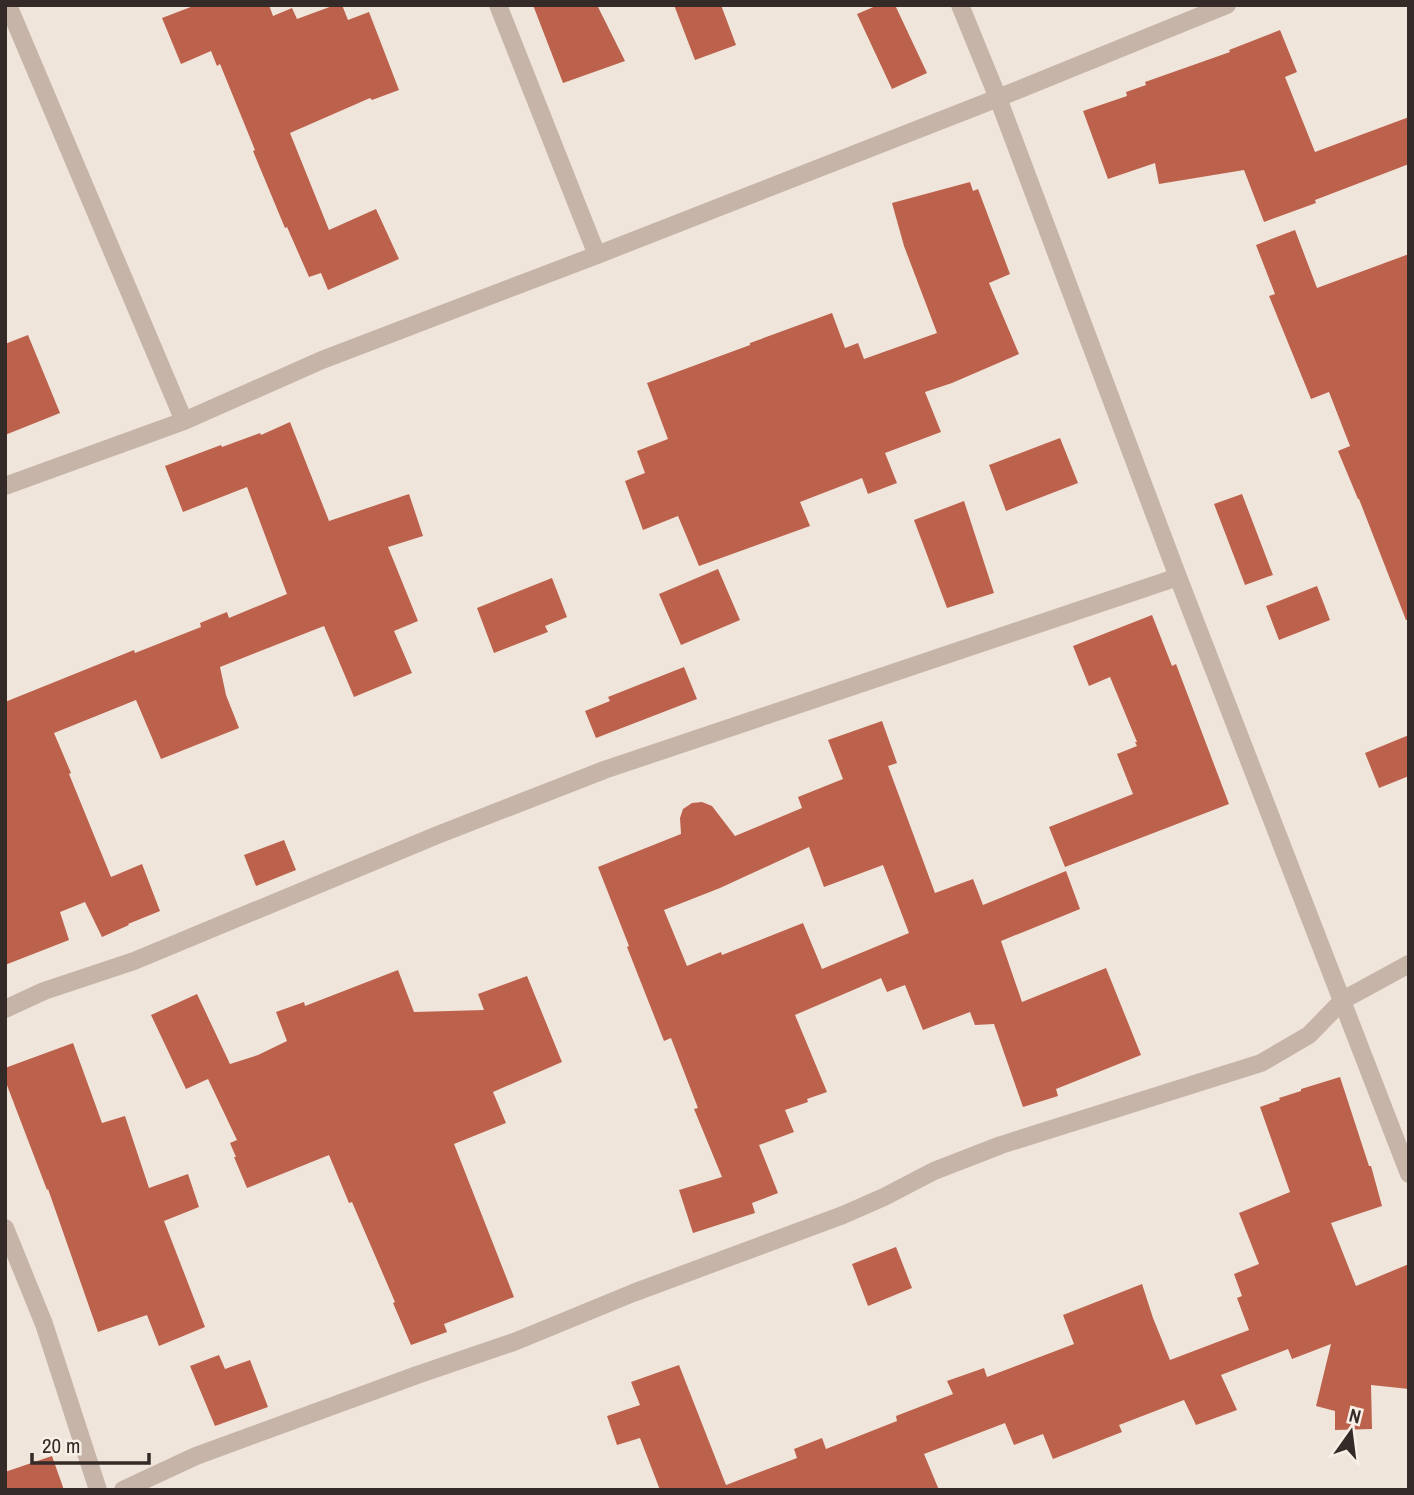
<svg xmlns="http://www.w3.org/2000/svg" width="1414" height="1495" font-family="'Archivo Narrow',sans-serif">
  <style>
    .building { fill: #bc624c; fill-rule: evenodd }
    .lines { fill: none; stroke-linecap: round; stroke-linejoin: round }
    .minor { stroke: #c7b4a8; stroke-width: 18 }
  </style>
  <rect width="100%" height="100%" fill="#f0e5db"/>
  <path class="building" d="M196 5H269L273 16 292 8 297 19 335 5H342L348 20 369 12 399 90 372 100 370 98 290 133 329 230 376 209 399 259 328 290 321 273 309 277 287 227 285 228 253 151 255 150 220 64 217 66 211 51 181 64 162 18Z
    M533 5H597L625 61 563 83Z
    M674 5H721L736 45 695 60Z
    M878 5H895L927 73 892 89 857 14Z
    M1280 30 1297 72 1285 77 1315 152 1409 117V164L1315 200 1316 203 1264 222 1244 170 1159 184 1155 163 1108 179 1083 111 1127 96 1126 92 1146 85 1145 82 1230 52 1229 50Z
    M970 182 973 191 978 189 1010 274 989 283 1019 354 952 383 925 392 941 432 885 453 897 483 868 494 862 478 800 502 810 526 699 566 678 516 643 530 625 481 645 473 637 451 668 439 647 383 750 345V343L832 313 845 348 858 343 864 359 937 333 904 246 892 203Z
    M1295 230 1317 288 1409 254V620H1406L1359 499H1358L1338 451 1350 446 1329 392 1311 399 1269 296 1275 294 1256 245Z
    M28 335 60 413 5 435V344Z
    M290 422 329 521 409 494 423 536 388 547 418 621 394 631 412 673 354 697 324 626 220 667 226 695 239 728 161 759 136 700 54 733 71 773 69 774 111 877 142 864 160 911 128 924 129 925 102 937 85 902 60 912 69 940 5 965V702L134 650 135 653 201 627 200 623 227 612 229 618 287 594 247 487 183 512 165 466 221 445 222 447 260 433 261 435Z
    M1060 438 1078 483 1006 511 989 465Z
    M1242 494 1273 575 1245 585 1214 504Z
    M964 501 994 593 947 608 914 520Z
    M718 569 740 620 681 645 659 594Z
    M552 578 567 617 545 626 548 632 494 653 477 608Z
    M1317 586 1330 620 1279 640 1266 606Z
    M1152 615 1172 666 1176 664 1229 804 1065 867 1049 827 1133 794 1117 754 1137 746 1135 742H1137L1110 677 1089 686 1073 646Z
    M684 667 697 699 596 738 585 711 610 701 608 697Z
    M882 721 897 763 888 766 935 893 973 879 983 905 1066 871 1080 909 1001 941 1022 1002 1106 968 1141 1055 1056 1089 1058 1096 1023 1107 994 1024 975 1025 970 1012 923 1030 905 985 887 992 881 978 795 1015 827 1092 807 1099 808 1102 785 1110 794 1132 759 1145 778 1193 752 1203 755 1213 693 1233 679 1190 722 1177 694 1109 698 1108 671 1038 664 1041 627 947 629 946 598 867 681 834 680 818 683 809 692 803 702 802 712 806 735 836 802 808 798 797 843 779 828 740ZM809 847 824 887 883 865 909 933 822 969 803 923 722 955 721 952 687 966 664 910 720 888Z
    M1409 735V776L1379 788 1365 753Z
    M284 840 296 870 256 886 244 855Z
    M398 970 414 1012 484 1010 478 994 527 976 562 1062 493 1092 506 1123 454 1144 514 1297 444 1324 447 1332 411 1345 393 1303 395 1302 352 1202 349 1203 329 1155 247 1188 234 1157H236L230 1143 237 1140 208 1079 186 1089 151 1015 197 994 230 1064 258 1055 287 1041 276 1012 304 1002 305 1006Z
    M73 1043 102 1123 125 1116 149 1188 188 1174 199 1207 164 1221 205 1327 159 1346 147 1315 98 1332 48 1189 47 1190 5 1080V1068Z
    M1340 1077 1369 1166H1371L1382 1206 1331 1223 1356 1286 1409 1264V1389L1371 1385 1372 1429 1335 1430V1411L1316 1406 1331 1344 1292 1359 1288 1349 1221 1375 1237 1410 1196 1425 1184 1400 1119 1425 1122 1432 1053 1459 1043 1434 1014 1445 1005 1423 924 1454 939 1490H660L640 1438 617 1445 607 1416 640 1405 631 1382 679 1365 726 1485 797 1458 794 1449 822 1438 826 1449 897 1421 896 1416 953 1394 947 1381 984 1368 987 1377 1074 1344 1063 1315 1142 1284 1153 1318 1170 1360 1249 1330 1237 1298 1242 1296 1234 1274 1259 1264 1239 1213 1290 1192 1260 1107 1280 1100 1279 1098 1301 1091V1089Z
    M896 1247 912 1288 868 1306 852 1264Z
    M219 1355 225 1369 250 1360 268 1407 215 1426 190 1366Z
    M52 1456 64 1490H5V1472Z"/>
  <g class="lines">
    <path class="minor" d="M8 5 184 421
      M498 5 597 255
      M960 5 998 98 1178 577 1409 1174
      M5 486 184 421 322 360 597 255 998 98 1227 5
      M5 1009 44 991 134 961 435 836 604 770 1178 577
      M5 1228 44 1324 98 1490
      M123 1490 196 1456 417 1375 514 1342 633 1293 843 1215 884 1197 934 1171 1001 1145 1261 1063 1309 1035 1343 1000 1409 964"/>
  </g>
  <rect width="1414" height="1495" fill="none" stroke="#342b28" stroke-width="14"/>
  <g transform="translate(1351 1432) rotate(14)" stroke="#f8efe7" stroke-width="5" paint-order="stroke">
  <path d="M0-5L12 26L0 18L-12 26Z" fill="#342b28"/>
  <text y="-10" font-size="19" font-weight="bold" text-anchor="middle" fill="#342b28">N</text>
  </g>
  <path d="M32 1453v10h117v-10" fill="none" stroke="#342b28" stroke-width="3.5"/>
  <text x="42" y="1453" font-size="21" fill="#342b28" stroke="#f8efe7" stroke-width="5" paint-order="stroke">20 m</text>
</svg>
